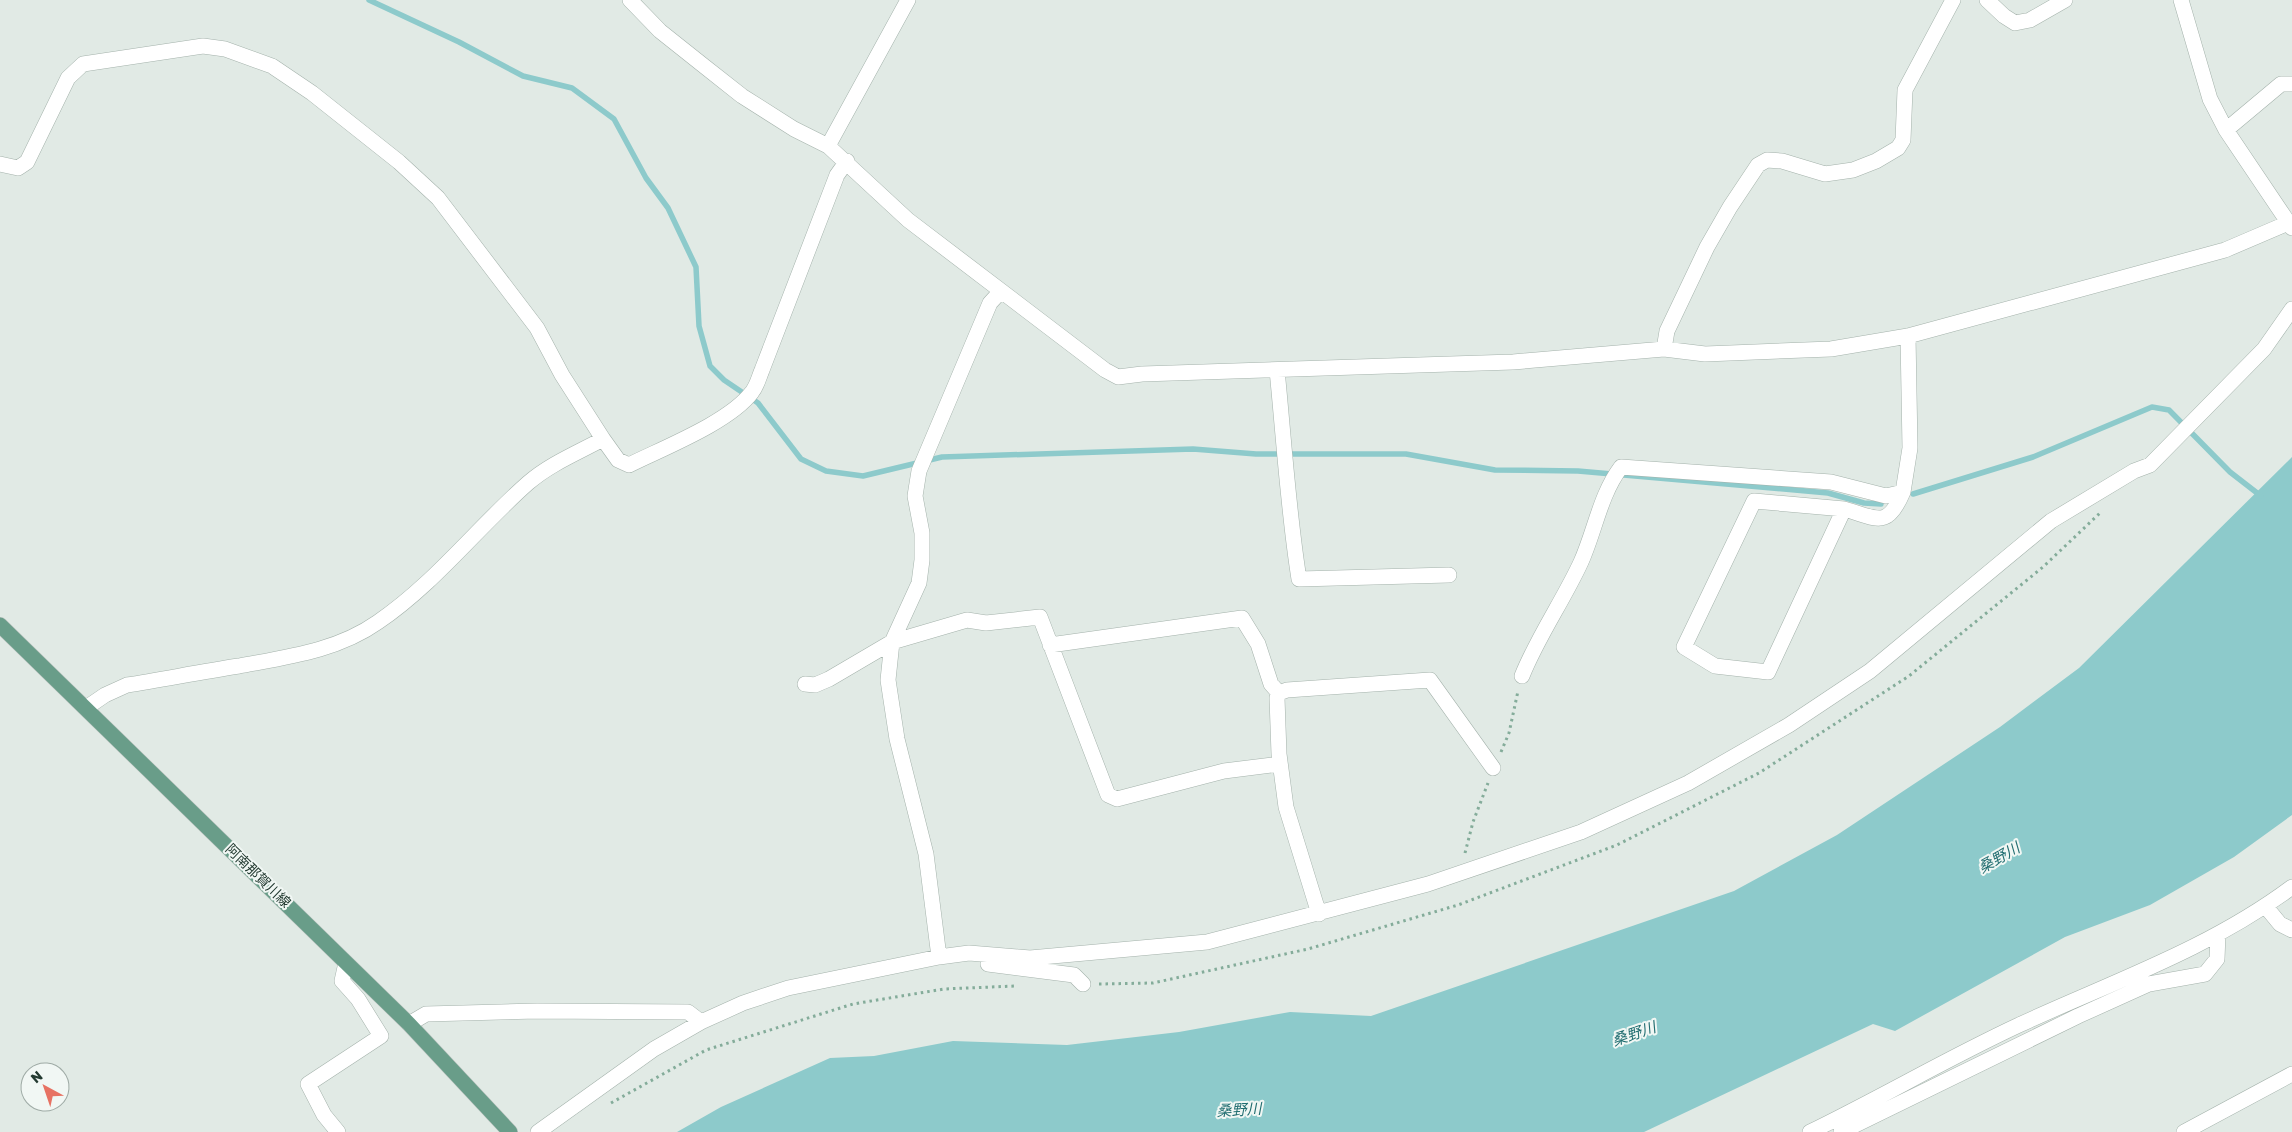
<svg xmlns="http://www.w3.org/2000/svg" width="2292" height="1132" font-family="Rubik,'Noto Sans JP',sans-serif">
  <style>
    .water { fill: #8dcacb }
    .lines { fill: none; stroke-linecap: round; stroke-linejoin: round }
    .stream { stroke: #8dcacb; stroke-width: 5.5 }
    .minor-casing { stroke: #a4b2ab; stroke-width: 16 }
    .major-casing { stroke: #bdc4c1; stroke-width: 16 }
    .path { stroke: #84ac9a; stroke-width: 3; stroke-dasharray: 2.5 4; stroke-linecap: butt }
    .minor { stroke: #fff; stroke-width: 15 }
    .major { stroke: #699d89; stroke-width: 15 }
    .labels { text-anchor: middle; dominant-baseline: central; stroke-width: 4; stroke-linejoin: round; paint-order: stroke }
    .street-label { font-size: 14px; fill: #233a31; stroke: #f1f7f4 }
    .water-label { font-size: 15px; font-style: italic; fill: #226e71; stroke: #f1f7f4 }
  </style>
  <rect width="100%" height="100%" fill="#e1eae5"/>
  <path class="water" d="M2292 457V815L2234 857 2150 905 2065 937 1895 1031 1873 1024 1644 1132H677L721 1107 830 1058 874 1056 953 1041 1067 1045 1179 1032 1290 1012 1371 1016 1734 891 1837 835 2000 727 2079 668Z"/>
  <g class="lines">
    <path class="stream" d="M369 0 459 42 523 76 572 88 614 119 646 178 668 208 696 267 699 326 710 366 724 380 758 403 801 459 826 471 863 476 942 457 1193 449 1256 454H1406L1495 470 1578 471 1828 493 1864 503 1881 504
      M1913 494 2033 457 2152 407 2169 410 2230 472 2261 496"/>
    <g class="minor-casing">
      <path id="minor" d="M630 0 660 31 704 66 742 96 794 129 828 146 908 220 1105 370 1118 377 1142 374 1513 362 1664 349 1705 354 1831 349 1908 336 2225 250 2288 223
        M1987 0 2004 16 2015 23 2030 20 2065 0
        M2181 0 2210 99 2226 130 2292 228
        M2226 130 2281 84H2292
        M828 146 908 0
        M0 164 18 168 27 162 68 78 83 64 203 46 225 49 272 66 312 93 399 162 438 198 537 328 562 375 603 439
        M1664 349 1667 331 1707 247 1730 207 1758 165 1767 160 1782 161 1825 174 1853 170 1876 161 1898 148 1903 140 1905 90 1953 0
        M1277 370C1284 440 1288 510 1299 579L1449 575
        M1844 509 1754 501 1684 647 1715 666 1768 672 1844 509C1877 518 1887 530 1903 492
        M1050 645 1242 618 1258 644 1271 684 1279 693 1287 690 1430 680 1493 768
        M1522 676C1538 636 1563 601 1581 562 1595 531 1600 495 1621 467L1831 482 1886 496 1903 492 1910 448 1908 336
        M805 684 815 685 829 679 892 642 967 620 986 623 1040 617 1108 795 1117 799 1224 771 1280 764
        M1279 693 1277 698 1279 754 1286 807 1319 914
        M86 708 105 695 127 685C164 679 201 672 239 666 287 657 337 651 378 622 434 584 477 528 528 483 550 464 577 453 603 439L618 460 629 465C663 448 730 422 752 392 757 386 759 377 762 370L837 175 847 161
        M2266 907 2280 924 2292 930
        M939 957 969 953 1030 958 1207 942 1428 884 1581 832 1688 783 1789 725 1870 671 2051 521 2134 471 2150 465 2264 349 2292 309
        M988 964 1074 975 1083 984
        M409 1024 426 1014 537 1011 688 1012 701 1022 743 1003 788 988 939 957 926 854 897 739 888 680 892 642 919 583 922 560V533L915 496 919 471 990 303 1001 291
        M338 1132 324 1115 308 1084 381 1036 358 999 342 981 346 963
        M538 1132 654 1049 701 1022
        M1810 1132C1880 1098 1948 1058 2019 1025 2112 982 2209 949 2292 887
        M1841 1132 2078 1016 2149 984 2205 974 2217 959 2218 934
        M2184 1132 2292 1074"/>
    </g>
    <g class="major-casing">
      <path id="major" d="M0 625 409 1024 510 1132"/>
    </g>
    <path class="path" d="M1501 752 1509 733 1518 691
      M1465 853 1473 822 1488 783
      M1099 984 1153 983 1308 949 1458 905 1617 845 1759 773 1909 676 2043 567 2100 513
      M611 1103 706 1050 853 1004 944 989 1015 986"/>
    <use href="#minor" class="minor"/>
    <use href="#major" class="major"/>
  </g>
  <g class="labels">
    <g class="street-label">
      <text transform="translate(258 876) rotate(44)">阿南那賀川線</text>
    </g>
    <g class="water-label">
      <text transform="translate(1999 858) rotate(-30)">桑野川</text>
      <text transform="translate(1634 1034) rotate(-19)">桑野川</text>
      <text transform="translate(1239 1110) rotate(-3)">桑野川</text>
    </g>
  </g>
  <g transform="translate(45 1087) rotate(320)"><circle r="24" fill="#f1f7f4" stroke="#9faba6"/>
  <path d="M0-4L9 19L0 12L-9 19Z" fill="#e77263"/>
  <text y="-8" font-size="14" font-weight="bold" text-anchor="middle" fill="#233a31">N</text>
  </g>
</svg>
